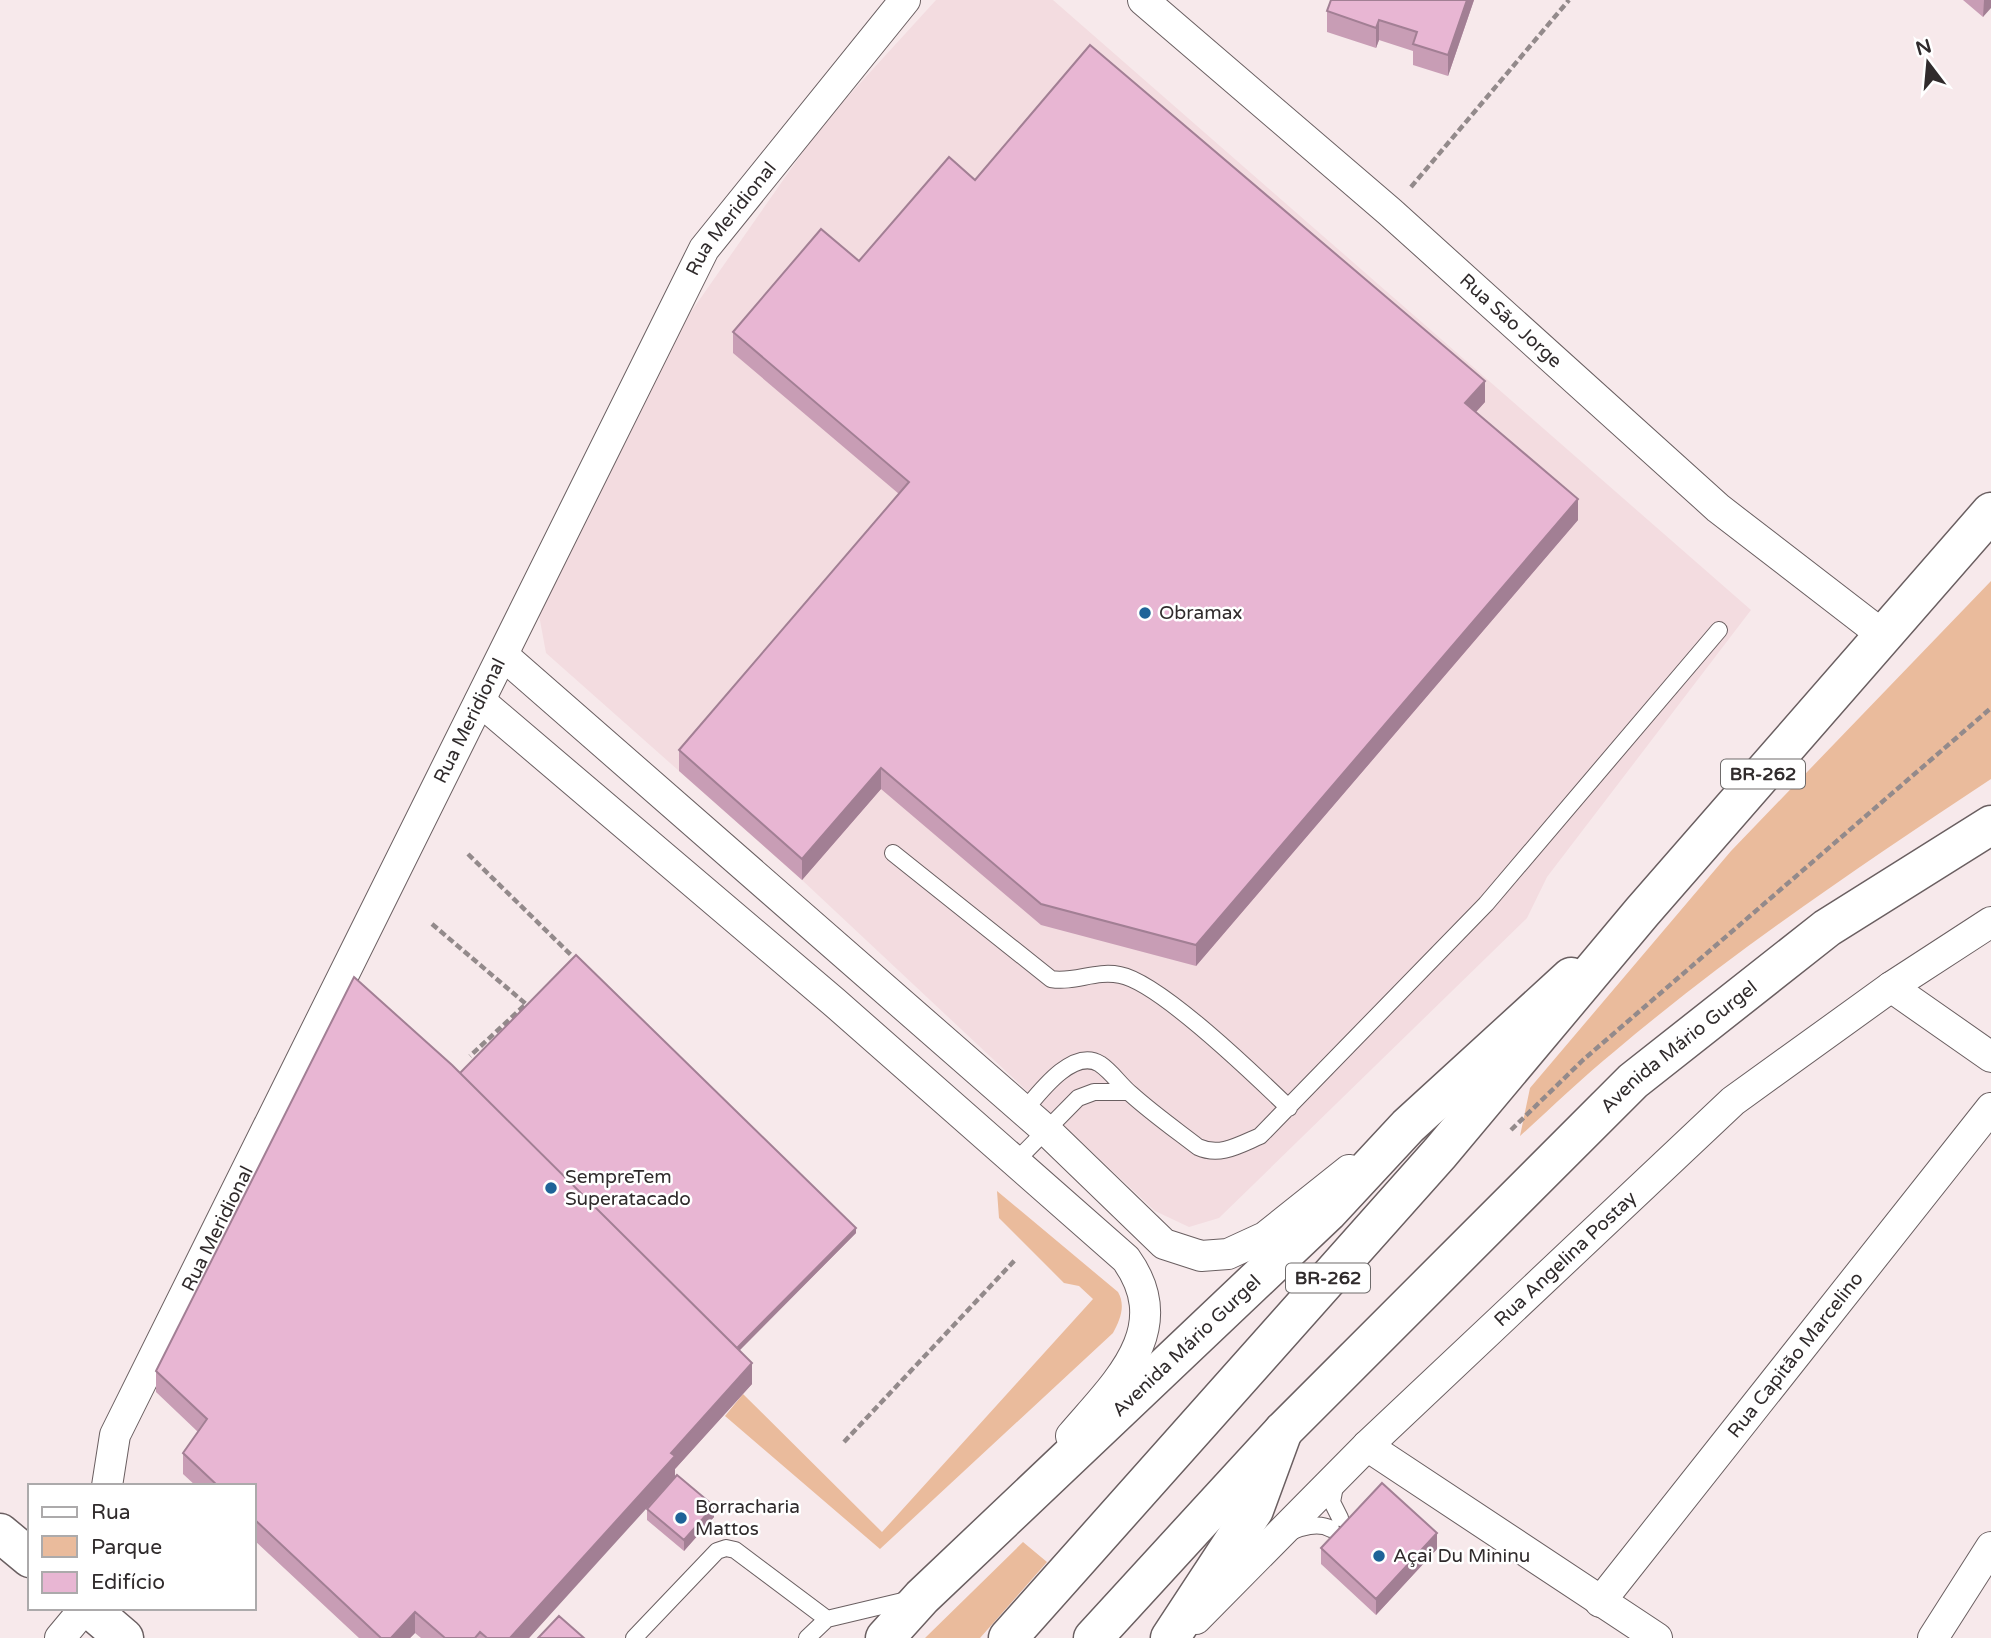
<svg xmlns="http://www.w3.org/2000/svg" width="1991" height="1638" font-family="'Varela Round',sans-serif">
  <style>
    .built { fill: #f3dce0 }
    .green { fill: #eabb9c }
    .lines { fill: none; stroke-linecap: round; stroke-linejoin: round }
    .lane-casing { stroke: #6a5f61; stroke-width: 18 }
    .street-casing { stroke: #6a5f61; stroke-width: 32 }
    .secondary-casing { stroke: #6a5f61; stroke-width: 41 }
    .primary-casing { stroke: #6a5f61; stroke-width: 41 }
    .path { stroke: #938a8b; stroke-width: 4.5; stroke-dasharray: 7 3.5; stroke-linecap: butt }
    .lane { stroke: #fff; stroke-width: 16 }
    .street { stroke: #fff; stroke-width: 30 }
    .secondary { stroke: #fff; stroke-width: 38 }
    .primary { stroke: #fff; stroke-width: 38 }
    .wall { fill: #c89db5 }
    .shaded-wall { fill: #a27f94 }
    .building { fill: #e8b6d3; stroke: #a27f94; stroke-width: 2 }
    .poi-dot { fill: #1f6398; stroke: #fff; stroke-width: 2.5 }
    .labels { text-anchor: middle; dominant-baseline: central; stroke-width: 5; stroke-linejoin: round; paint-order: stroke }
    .shield { fill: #fff; stroke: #6e6b6b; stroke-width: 2 }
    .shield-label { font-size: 18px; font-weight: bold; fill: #302b2c }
    .street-label { font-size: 19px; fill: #302b2c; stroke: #fff }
    .poi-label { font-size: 19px; fill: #302b2c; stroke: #fff; text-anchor: start }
  </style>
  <rect width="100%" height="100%" fill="#f7e9eb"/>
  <path class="built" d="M936 0H1053L1751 610 1547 877 1527 918 1219 1218 1189 1227 1155 1211 802 880 546 653 539 615 665 349 821 126Z"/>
  <path class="green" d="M1991 581V779C1863 864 1733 951 1615 1051 1582 1078 1551 1108 1520 1136L1530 1088 1731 851Z
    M997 1191 1118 1292C1126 1306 1120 1320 1113 1333L880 1549 725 1416 743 1394 882 1532 1093 1299 1079 1286 1064 1283 999 1218Z
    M1023 1542 1047 1562 980 1638H925Z"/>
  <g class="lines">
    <g class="lane-casing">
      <path id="lane" d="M893 853 1051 979C1075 983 1095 970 1120 975 1159 982 1257 1077 1289 1108
        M1024 1111C1039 1093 1073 1047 1100 1064 1112 1072 1120 1085 1131 1094 1152 1113 1176 1130 1198 1147 1220 1157 1239 1145 1260 1136L1486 904 1719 630
        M1016 1161 1078 1098 1094 1092H1128
        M1336 1481 1332 1502 1340 1518
        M1288 1533C1300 1527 1319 1522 1331 1529
        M634 1638 717 1551 726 1548 735 1550 827 1619
        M807 1638 827 1619 911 1599"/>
    </g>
    <g class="street-casing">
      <g id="street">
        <path id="s1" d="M1143 0 1390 212 1718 508 1884 636"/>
        <path d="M504 656 1046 1130 1164 1244 1201 1256 1228 1254 1265 1237 1349 1170"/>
        <path d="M480 701 834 1002 1126 1259C1177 1330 1115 1384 1071 1436"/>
        <path d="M1891 987 1991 1057"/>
        <path d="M1367 1446 1657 1638"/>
        <path id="s2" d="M107 1486 115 1435 704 249 905 0"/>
        <path id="s3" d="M1600 1602 1991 1108"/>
        <path id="s4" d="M1196 1619 1367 1446 1733 1101 1891 987 1991 922"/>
        <path d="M60 1638 85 1608"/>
        <path d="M1933 1638 1991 1547"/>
      </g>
    </g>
    <g class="secondary-casing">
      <g id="secondary">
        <path d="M0 1533 30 1558"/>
        <path d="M89 1608 124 1638"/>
        <path id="s5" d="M885 1638 922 1597 1328 1212 1408 1126 1571 977"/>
        <path d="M1170 1638 1254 1510 1283 1431"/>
      </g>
    </g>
    <g class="primary-casing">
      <g id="primary">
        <path d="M1008 1638 1440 1153 1642 912 1991 512"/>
        <path id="s6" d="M1093 1638 1283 1431 1633 1081 1827 928 1991 825"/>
      </g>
    </g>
    <path class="path" d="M1411 187 1569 0
      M468 854 572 956
      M432 924 526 1004 470 1056
      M1511 1130 1583 1060 1991 708
      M844 1442 1015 1260"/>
    <use href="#lane" class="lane"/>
    <use href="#street" class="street"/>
    <use href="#secondary" class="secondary"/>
    <use href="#primary" class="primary"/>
  </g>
  <path class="wall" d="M1474 0 1448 76 1413 65V51L1379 40 1376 48 1327 32V11Z
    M1963 0H1991L1983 17Z
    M975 180 1485 402 1476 412 1578 520 1196 966 1041 925 881 789 802 880 679 771V750L899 494 733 353V332L859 261Z
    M460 1073 856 1233 739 1351 752 1384 675 1469 529 1638H421L415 1633 410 1638H359L254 1540V1486H196L183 1474V1453L198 1432 156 1392V1371Z
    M647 1509 714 1517 684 1551 647 1520Z
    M1321 1548 1437 1549 1376 1615 1321 1564Z"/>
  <path class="shaded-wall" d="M1467 0H1474L1448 76V55Z
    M1984 0H1991V8L1983 17Z
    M1379 20V40L1376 48V28Z
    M1485 381V402L1465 424V403Z
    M1578 499V520L1196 966V945Z
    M881 768V789L802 880V859Z
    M856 1228V1233L729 1361V1356Z
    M752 1363V1384L675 1469V1477L529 1638H510L671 1453Z
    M714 1506V1517L684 1551V1540Z
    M1437 1533V1549L1376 1615V1599Z
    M415 1612V1633L410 1638H391Z"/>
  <path class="building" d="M1331 0H1467L1448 55 1413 44 1417 32 1379 20 1376 28 1327 11Z
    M1090 45 1485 381 1465 403 1578 499 1196 945 1041 904 881 768 802 859 679 750 909 482 733 332 821 229 859 261 949 157 975 180Z
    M576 955 856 1228 737 1348 460 1073Z
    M354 977 452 1065 752 1363 671 1453 675 1456 510 1638H487L480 1632 475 1638H445L415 1612 391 1638H381L254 1519V1486H218L183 1453 207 1419 156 1371Z
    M677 1475 714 1506 684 1540 647 1509Z
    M1382 1483 1437 1533 1376 1599 1321 1548Z
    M559 1616 584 1638H538Z"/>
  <g class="poi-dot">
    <circle cx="1145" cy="613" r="7"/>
    <circle cx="551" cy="1188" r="7"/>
    <circle cx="681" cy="1518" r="7"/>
    <circle cx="1379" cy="1556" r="7"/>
  </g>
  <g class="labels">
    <g class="shield">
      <rect x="1721" y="759.5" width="84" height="29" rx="5"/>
      <rect x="1286" y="1263.5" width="84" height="29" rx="5"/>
    </g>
    <g class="shield-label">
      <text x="1763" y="774">BR-262</text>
      <text x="1328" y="1278">BR-262</text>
    </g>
    <g class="street-label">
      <text stroke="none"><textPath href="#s2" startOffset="1416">Rua Meridional</textPath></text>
      <text stroke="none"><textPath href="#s1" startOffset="488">Rua São Jorge</textPath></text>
      <text stroke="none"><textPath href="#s2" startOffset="849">Rua Meridional</textPath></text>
      <text stroke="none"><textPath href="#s6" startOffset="833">Avenida Mário Gurgel</textPath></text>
      <text stroke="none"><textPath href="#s2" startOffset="282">Rua Meridional</textPath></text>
      <text stroke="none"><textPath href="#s4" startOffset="516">Rua Angelina Postay</textPath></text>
      <text stroke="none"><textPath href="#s5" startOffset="420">Avenida Mário Gurgel</textPath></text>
      <text stroke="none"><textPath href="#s3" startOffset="315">Rua Capitão Marcelino</textPath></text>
    </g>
    <g class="poi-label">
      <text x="1159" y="613">Obramax</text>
      <text x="565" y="1177">SempreTem<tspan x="565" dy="22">Superatacado</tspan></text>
      <text x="695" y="1507">Borracharia<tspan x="695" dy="22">Mattos</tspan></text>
      <text x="1393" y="1556">Açai Du Mininu</text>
    </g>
  </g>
  <rect x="28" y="1484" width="228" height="126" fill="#ffffff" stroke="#acaaab" stroke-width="2"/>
  <rect x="42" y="1507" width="35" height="10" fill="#ffffff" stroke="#acaaab" stroke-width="2"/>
  <text x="91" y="1519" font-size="21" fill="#302b2c">Rua</text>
  <rect x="42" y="1536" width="35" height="21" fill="#eabb9c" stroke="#acaaab" stroke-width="2"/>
  <text x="91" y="1554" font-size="21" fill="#302b2c">Parque</text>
  <rect x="42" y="1572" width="35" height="21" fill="#e8b6d3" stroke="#acaaab" stroke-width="2"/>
  <text x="91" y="1589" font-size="21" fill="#302b2c">Edifício</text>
  <g transform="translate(1928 63) rotate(344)" stroke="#ffffff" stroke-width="5" paint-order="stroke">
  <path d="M0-5L12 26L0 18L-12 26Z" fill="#302b2c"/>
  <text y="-10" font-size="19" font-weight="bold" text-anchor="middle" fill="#302b2c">N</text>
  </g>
</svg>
